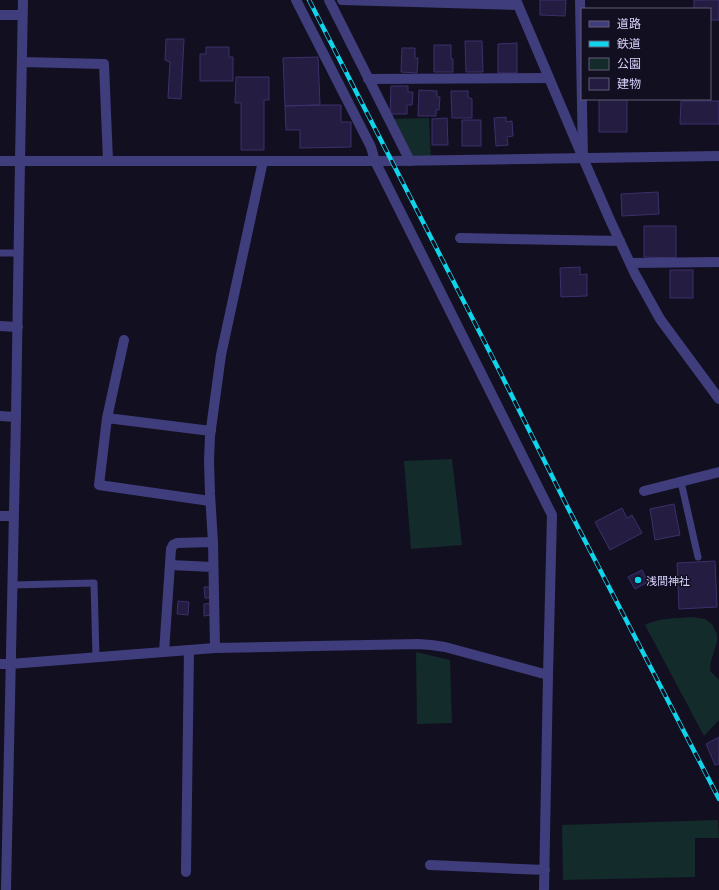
<svg xmlns="http://www.w3.org/2000/svg" width="719" height="890" font-family="Barlow,'Noto Sans JP',sans-serif">
  <style>
    .green { fill: #132b2a }
    .building { fill: #241c41; stroke: #3c306b }
    .lines { fill: none; stroke-linecap: round; stroke-linejoin: round }
    .service { stroke: #403d7d; stroke-width: 7 }
    .minor { stroke: #403d7d; stroke-width: 10 }
    .tertiary { stroke: #403d7d; stroke-width: 10 }
    .rail-casing { stroke: #10d4ea; stroke-width: 4.5 }
    .rail { stroke: #120f21; stroke-width: 3; stroke-dasharray: 9; stroke-linecap: butt }
    .poi-dot { fill: #10d4ea; stroke: #120f21; stroke-width: 1.5 }
    .labels { text-anchor: middle; dominant-baseline: central; stroke-width: 3; stroke-linejoin: round; paint-order: stroke }
    .poi-label { font-size: 11px; fill: #d7d3fc; stroke: #120f21; text-anchor: start }
  </style>
  <rect width="100%" height="100%" fill="#120f21"/>
  <path class="green" d="M429 118 431 160 410 161 389 119Z
    M452 459 462 545 411 549 404 461Z
    M692 617 705 619 712 624 717 634V642L711 661 710 671 719 680V720L704 736 645 625C660 617 676 619 692 617Z
    M416 652 450 660 452 723 417 724Z
    M718 820 719 838H695V877L563 880 562 825Z"/>
  <path class="building" d="M540 0H566L565 16 540 15Z
    M694 0H719V20H710V9H694Z
    M166 39H184L181 99 168 98 170 62 165 60Z
    M465 41H482L483 72H466Z
    M517 43V73H498V44Z
    M434 45H451V59H453V72H434Z
    M206 47H229V57H233V81H200V54H206Z
    M402 48H415V58H418L417 73 401 72Z
    M318 57 320 105 285 106 283 58Z
    M236 77H269V100H264V150H241V103H235Z
    M391 86H408V92H413L412 105H407V114H390Z
    M419 90 437 91V97H440L439 110H436V116H418Z
    M451 91H468V97L472 99V118H452Z
    M599 99H627V132H599Z
    M681 101H719V124H680Z
    M320 105H341V122H351V147L300 148V130H286L285 106Z
    M506 117V122L512 121 513 136 507 137 508 145 496 146 494 118Z
    M447 118 448 145H432V119Z
    M462 120H481V146H462Z
    M658 192 659 214 622 216 621 194Z
    M644 226H676V258L644 257Z
    M580 267V275L587 274V296L561 297 560 268Z
    M670 270H693V298H670Z
    M674 504 680 535 655 540 650 509Z
    M622 508 627 518 632 515 642 533 610 550 595 522Z
    M715 561 717 607 679 609 677 563Z
    M642 570 648 582 635 589 628 577Z
    M204 587H210V598H205Z
    M178 601 189 602 188 615 177 614Z
    M211 603V615L204 616V604Z
    M719 737V764L715 765 706 744Z"/>
  <g class="lines">
    <path class="service" d="M0 253H19
      M681 482 698 557
      M12 585 94 583 96 657"/>
    <path class="minor" d="M296 0 371 147 375 161 552 515 548 675 544 890
      M329 0 410 161
      M342 0 518 5
      M580 0 583 158 610 220 635 274 660 319 719 399
      M0 15H23
      M22 62 104 64 108 161
      M368 79 549 78
      M460 238 620 241
      M630 263 719 262
      M0 326 18 327
      M124 340 107 418 99 485 210 501
      M0 416 16 417
      M107 418 211 431
      M644 491 719 472
      M0 516H14
      M170 565 213 567
      M215 648 213 542 210 494 209 460 210 436 221 355 263 161
      M164 652 171 549 173 545 177 543 213 542
      M0 664H10L215 648 418 644 431 645 445 647 548 675
      M430 865 545 870
      M186 872 189 650
      M6 890 16 417 20 161 23 0"/>
    <path class="tertiary" d="M516 0 583 158
      M0 161H391L719 156"/>
    <g class="rail-casing">
      <path id="rail" d="M309 0 500 372 568 508 719 799"/>
    </g>
    <use href="#rail" class="rail"/>
  </g>
  <circle class="poi-dot" cx="638" cy="580" r="4"/>
  <g class="labels">
    <g class="poi-label">
      <text x="646" y="580">浅間神社</text>
    </g>
  </g>
  <rect x="581" y="8" width="130" height="92" fill="#120f21" stroke="#615d79"/>
  <rect x="589" y="21" width="20" height="6" fill="#403d7d" stroke="#615d79"/>
  <text x="617" y="28" font-size="12" fill="#d7d3fc">道路</text>
  <rect x="589" y="41" width="20" height="6" fill="#10d4ea" stroke="#615d79"/>
  <text x="617" y="48" font-size="12" fill="#d7d3fc">鉄道</text>
  <rect x="589" y="58" width="20" height="12" fill="#132b2a" stroke="#615d79"/>
  <text x="617" y="68" font-size="12" fill="#d7d3fc">公園</text>
  <rect x="589" y="78" width="20" height="12" fill="#241c41" stroke="#615d79"/>
  <text x="617" y="88" font-size="12" fill="#d7d3fc">建物</text>
</svg>
